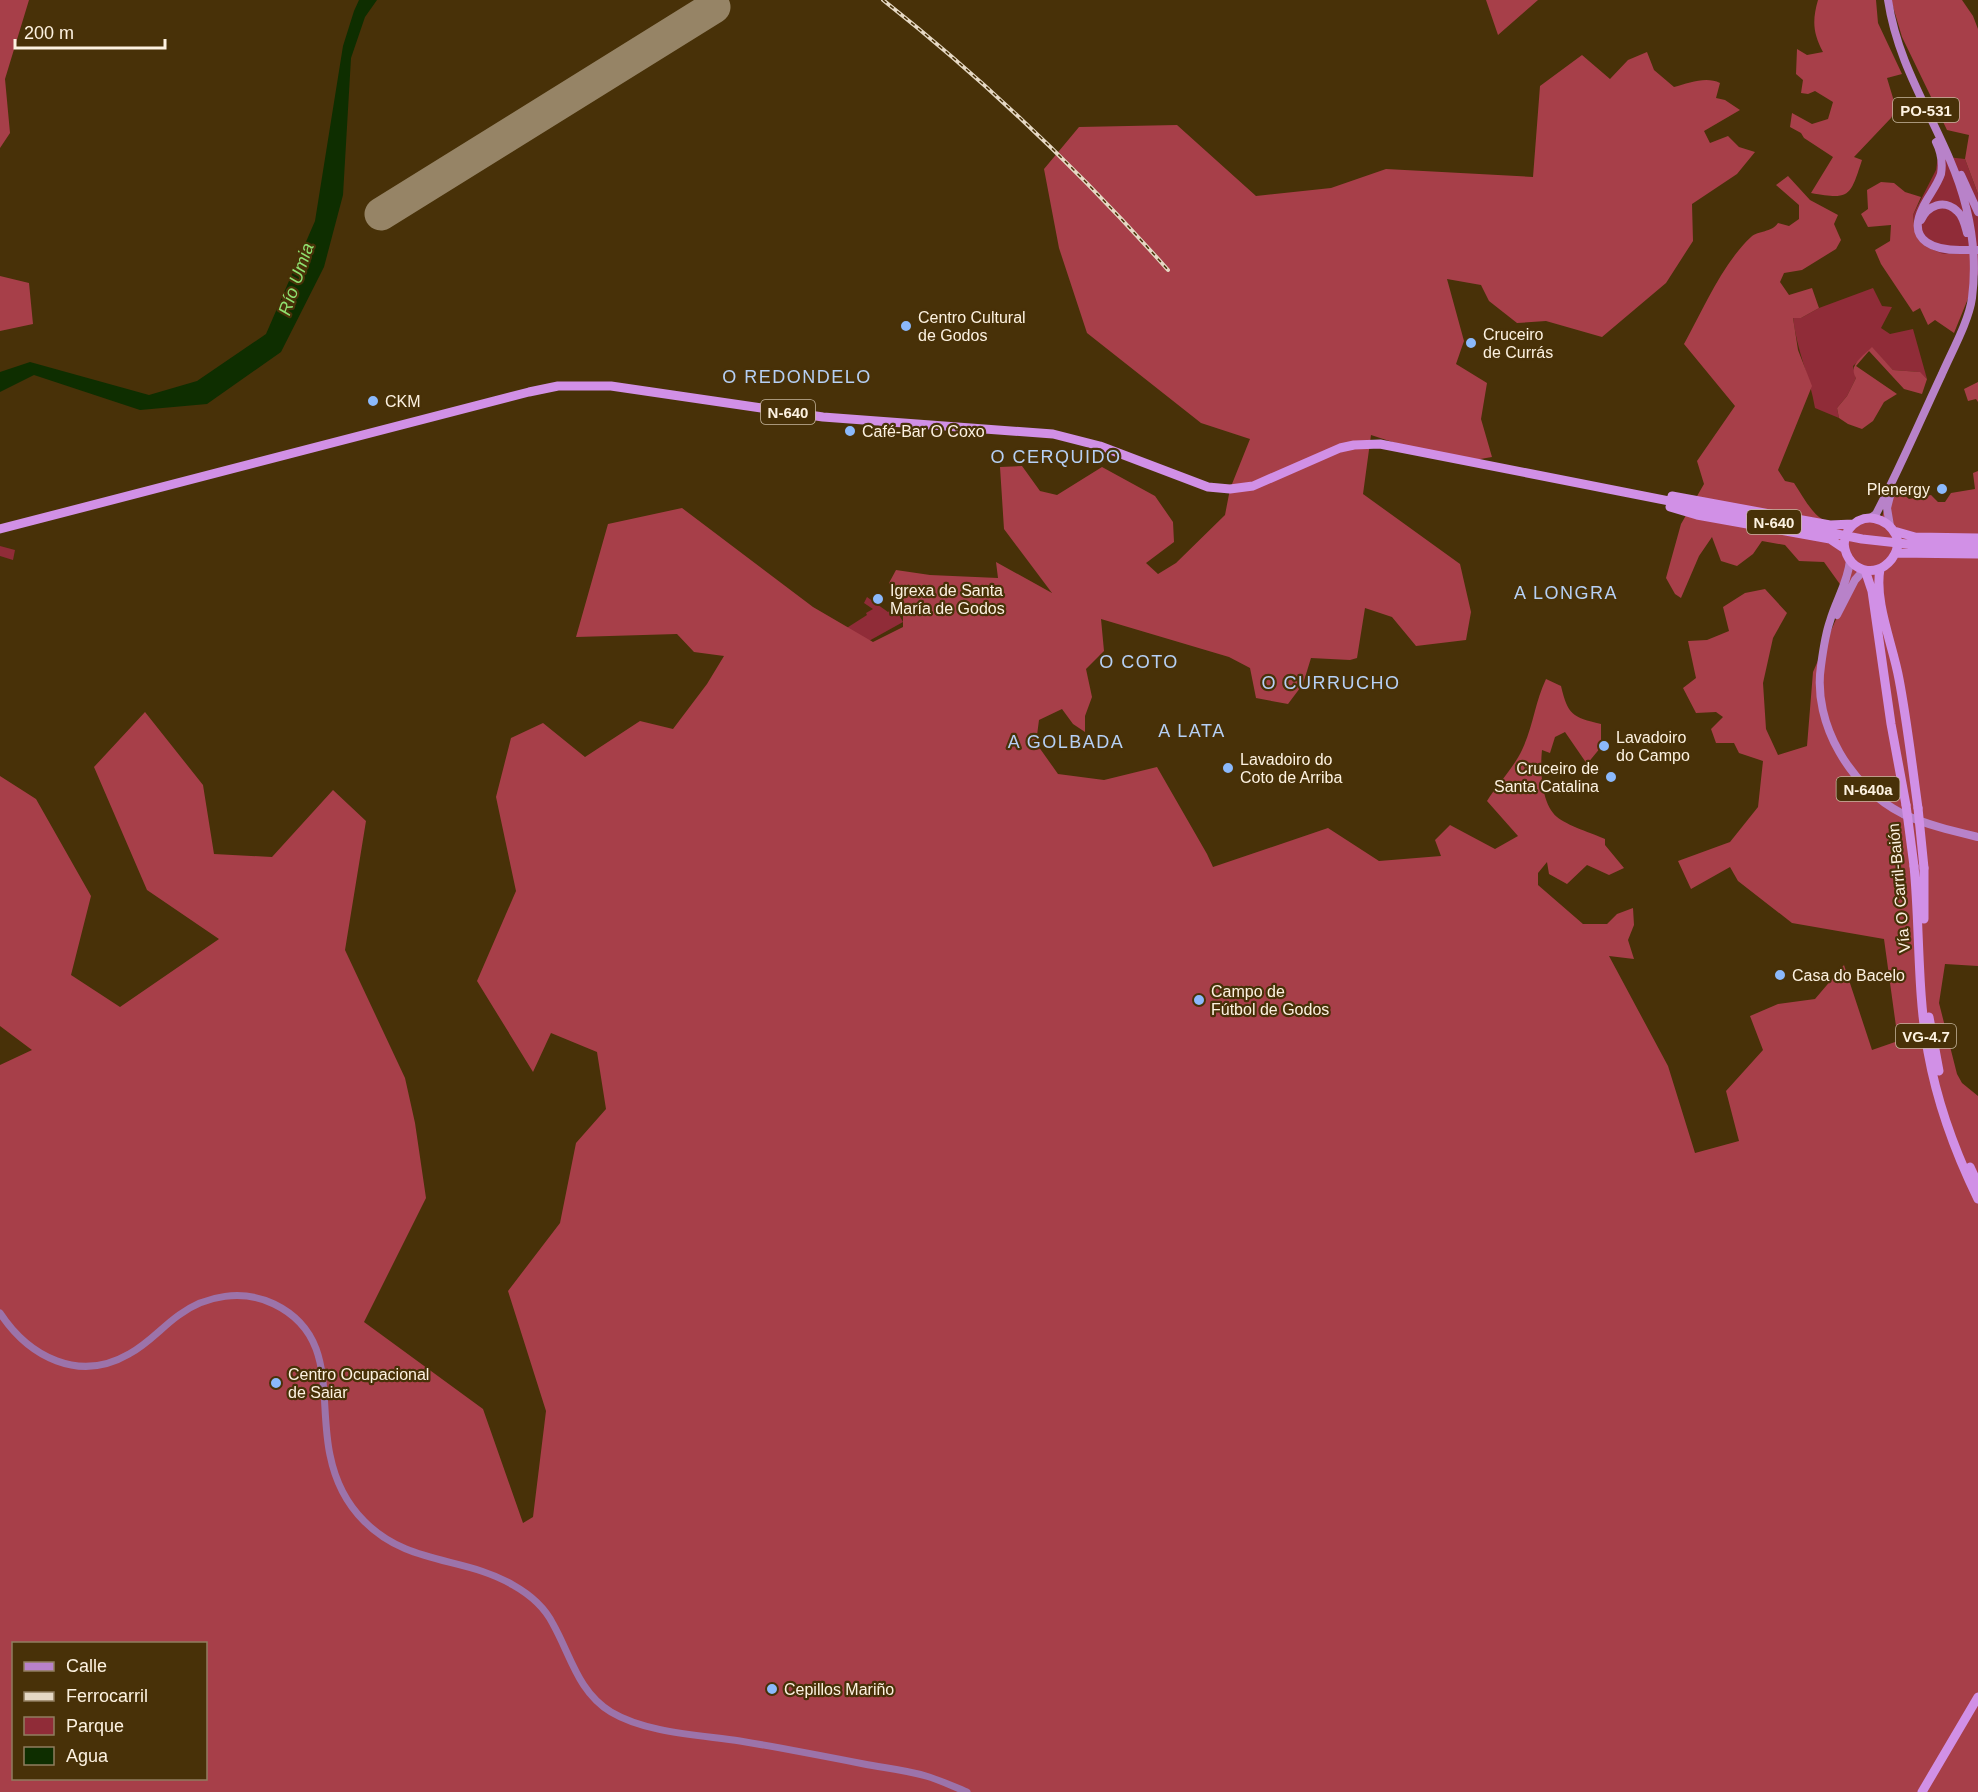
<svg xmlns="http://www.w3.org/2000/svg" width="1978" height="1792" font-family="Arial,sans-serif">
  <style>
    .green { fill: #902c38 }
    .forest { fill: #a73f49; fill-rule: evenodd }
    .water { fill: #0e2e00 }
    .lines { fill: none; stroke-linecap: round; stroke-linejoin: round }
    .runway { stroke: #968466; stroke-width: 33 }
    .secondary { stroke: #9c73aa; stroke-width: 7 }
    .primary { stroke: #b882c9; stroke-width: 8 }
    .highway { stroke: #d190e6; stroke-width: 9 }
    .rail-casing { stroke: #e5d8c4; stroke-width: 4 }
    .rail { stroke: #483108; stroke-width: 1.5; stroke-dasharray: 4.5; stroke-linecap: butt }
    .primary-bridge { stroke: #b882c9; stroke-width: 8 }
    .highway-bridge { stroke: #d190e6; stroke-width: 9 }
    .poi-dot { fill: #8bb9fc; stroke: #483108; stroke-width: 2 }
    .labels { text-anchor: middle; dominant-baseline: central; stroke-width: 4.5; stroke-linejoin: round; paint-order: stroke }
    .shield { fill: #483108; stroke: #c7b8a0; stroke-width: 1.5 }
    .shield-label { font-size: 15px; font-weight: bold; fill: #fdf2e1 }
    .poi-label { font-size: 16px; fill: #fdf2e1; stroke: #483108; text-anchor: start }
    .street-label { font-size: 16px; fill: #fdf2e1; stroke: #483108 }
    .water-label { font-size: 18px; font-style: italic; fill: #8fe06f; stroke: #483108 }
    .neighbourhood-label { font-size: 18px; letter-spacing: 1.5px; fill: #b6d0f5; stroke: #483108 }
  </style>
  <rect width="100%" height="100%" fill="#483108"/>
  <path class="green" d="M1938 156 1965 159 1978 194V253L1942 254 1925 246 1915 232 1913 215 1936 170Z
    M1873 288 1882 306 1892 307 1881 328 1890 334 1913 329 1927 379 1919 372 1893 370 1872 348 1853 366 1856 378 1847 396 1837 408 1839 418 1815 408C1810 377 1796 349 1793 317L1801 318 1819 308Z
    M0 546 15 550 13 560 0 556Z
    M867 597 888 612 897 605 900 609 898 613 903 622 858 647 842 631 867 615 866 613 873 609 864 603Z"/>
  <path class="forest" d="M0 0H29L5 79 10 133 0 148Z
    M1486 0H1538L1498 35Z
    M1818 0H1876L1878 23 1902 74 1887 78 1896 108 1891 118 1854 157 1862 160C1850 197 1850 200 1811 193L1833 157 1804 138 1801 133 1790 127 1792 113 1812 124 1828 119 1833 102 1815 91 1808 94 1801 93 1803 80 1796 74 1797 49 1807 55 1823 52C1813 33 1812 21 1818 0Z
    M1891 0H1962L1973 16 1978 29V194L1965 159 1969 135 1947 130 1902 37Z
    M1647 52 1654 70 1674 87C1689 83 1706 76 1720 83L1716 98 1725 100 1740 110 1704 131 1710 143 1728 136 1739 147 1755 152 1737 174 1692 204 1693 241 1666 283 1602 337 1546 321 1517 323 1489 301 1481 285 1447 279 1464 341 1456 364 1487 383 1481 419 1492 457 1457 463 1371 435 1363 494 1460 564 1471 612 1466 640 1416 646 1392 617 1365 608 1357 658 1350 660 1311 658 1303 684 1288 704 1256 698 1250 668 1229 657 1101 619 1104 651 1086 669 1092 697 1085 716V732L1073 724 1062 709 1039 720 1036 743 1058 774 1104 780 1157 767 1207 854 1213 867 1328 828 1379 861 1441 856 1435 840 1450 825 1495 849 1518 836 1487 801C1497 785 1514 767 1522 750 1533 727 1535 702 1546 679L1561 686C1568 715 1572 717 1601 724V747L1587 764 1565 732 1555 737 1550 753 1542 750C1540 769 1541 804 1557 817 1566 825 1594 834 1605 839V845L1624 868 1609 875 1587 865 1567 884 1549 874 1547 862 1538 873V885L1583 924H1607L1617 914 1633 908 1634 925 1628 940 1634 959 1609 956 1668 1066 1695 1153 1739 1141 1726 1091 1763 1050 1750 1016 1778 1004 1815 999 1844 965 1872 1050 1898 1041 1884 939 1792 923 1738 881 1730 867 1691 889 1678 861 1730 842 1758 807 1763 761 1739 753 1734 743H1716L1711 729 1723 717 1716 712 1696 713 1683 688 1696 678 1688 641 1707 640 1729 631 1723 607 1745 593 1765 589 1787 613 1773 638 1763 683 1766 729 1778 755 1807 746 1813 672 1847 594 1824 562 1799 561 1785 545 1762 541 1753 554 1737 566 1721 561 1712 537 1699 556 1681 598 1675 594 1666 578 1681 524 1704 484 1697 461 1735 406 1684 344C1703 310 1722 264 1751 237 1759 230 1771 233 1778 223L1789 226 1799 219V205L1776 185 1788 176 1810 200 1838 215 1834 224 1841 240 1836 249 1802 270 1784 273 1780 282 1789 295 1812 288 1819 308 1801 318H1793L1798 350 1812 386 1778 470 1785 481 1794 483C1800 492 1806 503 1813 511 1829 532 1861 521 1882 517L1887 499 1899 491 1909 499 1931 495 1938 502H1945L1951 493 1975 489 1973 473 1978 471V966L1945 964 1939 1003 1957 1074 1962 1083 1978 1096V1792H0V1065L32 1050 0 1026V776L36 799 91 896 71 975 120 1007 219 939 147 890 94 767 145 712 203 785 214 854 272 857 333 790 366 821 345 950 405 1078 415 1123 426 1198 364 1322 483 1409 523 1523 533 1517 546 1411 508 1291 560 1223 576 1143 606 1109 597 1052 551 1033 533 1072 477 981 516 891 496 797 511 738 543 723 585 757 640 721 673 729 707 684 724 656 694 652 677 634 576 637 608 524 682 508 813 607 873 642 903 627V605L889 583 896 570 930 575 998 578 996 562 1052 593 1004 529 1000 467 1022 466 1040 491 1057 495 1102 467 1155 496 1173 522 1174 542 1146 563 1158 574 1176 563 1225 515 1230 489 1250 439 1201 423 1087 333 1059 248 1044 169 1079 127 1177 125 1256 196 1331 188 1386 169 1533 177 1540 86 1582 55 1610 79 1628 60ZM14 1644H206V1778H14Z
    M1881 182 1894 183 1905 192 1921 197 1913 215 1915 232 1925 246 1943 254 1978 253V274L1954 333 1935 320 1928 325 1920 308 1913 312 1881 264 1875 250 1890 241 1891 225 1868 227 1861 214 1868 209 1867 190Z
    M0 276 29 283 33 324 0 331Z
    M1872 347 1893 370 1920 372 1927 379 1922 394 1904 389 1869 351 1856 366 1897 394 1884 402 1873 421 1862 429 1848 424 1839 418 1837 408 1847 396 1856 378C1848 365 1862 357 1872 347Z
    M1978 382V402L1976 399 1968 401 1964 389Z"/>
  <path class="water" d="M359 0H377L365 17 351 58 343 195 324 267 281 352 207 404 140 410 34 375 0 392V372L30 362 149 395 197 381 266 334 315 221 343 46 354 11Z"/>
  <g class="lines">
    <path class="runway" d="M381 214 714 7"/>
    <path class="secondary" d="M0 1313C29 1357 79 1383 129 1354 148 1344 162 1327 179 1315 206 1295 243 1289 274 1304 338 1335 318 1399 330 1455 335 1480 346 1503 364 1521 408 1566 464 1556 513 1585 529 1594 545 1608 553 1624 571 1656 578 1692 611 1712 646 1733 700 1735 740 1741 782 1748 823 1756 864 1764 885 1768 906 1770 926 1776 940 1780 954 1787 967 1792"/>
    <path class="primary" d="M1936 142C1941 152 1943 162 1941 174 1937 186 1928 196 1923 207 1905 243 1937 251 1965 250
      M1961 175 1978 212
      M1921 220C1928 205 1944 199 1957 211 1963 216 1965 225 1967 233
      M1872 517 1876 514C1900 468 1920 421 1942 374 1951 353 1969 321 1972 298 1978 251 1969 204 1950 160 1927 106 1897 60 1888 0
      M1890 526 1887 508 1891 492
      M1850 560C1848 582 1836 600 1830 621 1825 635 1823 651 1821 666 1812 724 1852 789 1903 814 1927 825 1953 831 1978 837
      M1837 615 1855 580 1864 570"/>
    <path class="highway" d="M1672 496 1830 525 1853 524
      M1670 507 1697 515 1830 539 1845 549
      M0 529 529 392 558 386H611L823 417 1053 434 1100 446 1208 487 1230 489 1253 486 1340 448 1354 445 1380 444 1862 539 1916 545 1978 546
      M1849 529C1864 511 1886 517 1896 535
      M1894 531 1915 537 1978 538
      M1844 543C1847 577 1886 580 1897 549
      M1896 553 1978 554
      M1880 569C1874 602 1893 645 1899 679 1907 721 1912 765 1918 808
      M1865 570 1872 591 1891 724 1906 805
      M1914 866C1920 928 1917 991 1928 1052 1937 1102 1956 1154 1978 1199
      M1924 868V919
      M1929 1017 1939 1071
      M1970 1167 1978 1184
      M1922 1792 1978 1697"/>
    <g class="rail-casing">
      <path id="rail" d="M883 0C988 83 1079 170 1168 270"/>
    </g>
    <use href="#rail" class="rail"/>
    <path class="primary-bridge" d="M1965 250H1978"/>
    <path class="highway-bridge" d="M1844 543 1848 530
      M1897 549V537
      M1906 805 1914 866
      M1918 808 1924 868"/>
  </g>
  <g class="poi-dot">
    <circle cx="906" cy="326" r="6"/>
    <circle cx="1471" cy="343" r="6"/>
    <circle cx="373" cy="401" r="6"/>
    <circle cx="850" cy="431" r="6"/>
    <circle cx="1942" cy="489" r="6"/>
    <circle cx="878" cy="599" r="6"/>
    <circle cx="1604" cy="746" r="6"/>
    <circle cx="1228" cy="768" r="6"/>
    <circle cx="1611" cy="777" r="6"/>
    <circle cx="1780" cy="975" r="6"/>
    <circle cx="1199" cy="1000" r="6"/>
    <circle cx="276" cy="1383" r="6"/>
    <circle cx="772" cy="1689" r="6"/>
  </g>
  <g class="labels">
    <g class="shield">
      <rect x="1893" y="98" width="66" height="24" rx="4.5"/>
      <rect x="761" y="400" width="54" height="24" rx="4.5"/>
      <rect x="1747" y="510" width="54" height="24" rx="4.5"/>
      <rect x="1836.5" y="777" width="63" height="24" rx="4.5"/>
      <rect x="1896" y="1024" width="60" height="24" rx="4.5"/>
    </g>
    <g class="shield-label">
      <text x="1926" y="110">PO-531</text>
      <text x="788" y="412">N-640</text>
      <text x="1774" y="522">N-640</text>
      <text x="1868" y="789">N-640a</text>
      <text x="1926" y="1036">VG-4.7</text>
    </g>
    <g class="poi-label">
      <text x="918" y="317">Centro Cultural<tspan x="918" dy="18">de Godos</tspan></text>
      <text x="1483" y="334">Cruceiro<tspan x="1483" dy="18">de Currás</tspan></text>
      <text x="385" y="401">CKM</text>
      <text x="862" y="431">Café-Bar O Coxo</text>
      <text x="1930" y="489" text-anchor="end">Plenergy</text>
      <text x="890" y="590">Igrexa de Santa<tspan x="890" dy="18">María de Godos</tspan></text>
      <text x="1616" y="737">Lavadoiro<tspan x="1616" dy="18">do Campo</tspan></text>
      <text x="1240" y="759">Lavadoiro do<tspan x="1240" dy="18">Coto de Arriba</tspan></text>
      <text x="1599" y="768" text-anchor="end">Cruceiro de<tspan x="1599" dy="18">Santa Catalina</tspan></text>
      <text x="1792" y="975">Casa do Bacelo</text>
      <text x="1211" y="991">Campo de<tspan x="1211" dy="18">Fútbol de Godos</tspan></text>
      <text x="288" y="1374">Centro Ocupacional<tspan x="288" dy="18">de Saiar</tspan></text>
      <text x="784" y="1689">Cepillos Mariño</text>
    </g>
    <g class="street-label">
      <text transform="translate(1899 888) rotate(-95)">Vía O Carril-Baión</text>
    </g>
    <g class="water-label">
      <text transform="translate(296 279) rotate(-71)">Río Umia</text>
    </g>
    <g class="neighbourhood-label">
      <text x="797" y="377">O REDONDELO</text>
      <text x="1056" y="457">O CERQUIDO</text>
      <text x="1566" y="593">A LONGRA</text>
      <text x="1139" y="662">O COTO</text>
      <text x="1331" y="683">O CURRUCHO</text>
      <text x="1192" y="731">A LATA</text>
      <text x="1066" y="742">A GOLBADA</text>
    </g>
  </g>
  <rect x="12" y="1642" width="195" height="138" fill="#483108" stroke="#907e5f" stroke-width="1.5"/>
  <rect x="24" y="1662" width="30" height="9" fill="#b882c9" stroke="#907e5f" stroke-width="1.5"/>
  <text x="66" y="1672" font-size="18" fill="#fdf2e1">Calle</text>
  <rect x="24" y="1692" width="30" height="9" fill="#e5d8c4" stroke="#907e5f" stroke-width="1.5"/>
  <text x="66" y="1702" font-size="18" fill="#fdf2e1">Ferrocarril</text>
  <rect x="24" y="1717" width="30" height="18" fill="#902c38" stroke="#907e5f" stroke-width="1.5"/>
  <text x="66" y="1732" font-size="18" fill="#fdf2e1">Parque</text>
  <rect x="24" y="1747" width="30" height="18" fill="#0e2e00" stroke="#907e5f" stroke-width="1.5"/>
  <text x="66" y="1762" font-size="18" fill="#fdf2e1">Agua</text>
  <path d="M15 39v9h150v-9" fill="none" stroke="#fdf2e1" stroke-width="3"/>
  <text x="24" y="39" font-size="18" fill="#fdf2e1" stroke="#483108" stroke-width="4.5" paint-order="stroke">200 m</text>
</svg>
